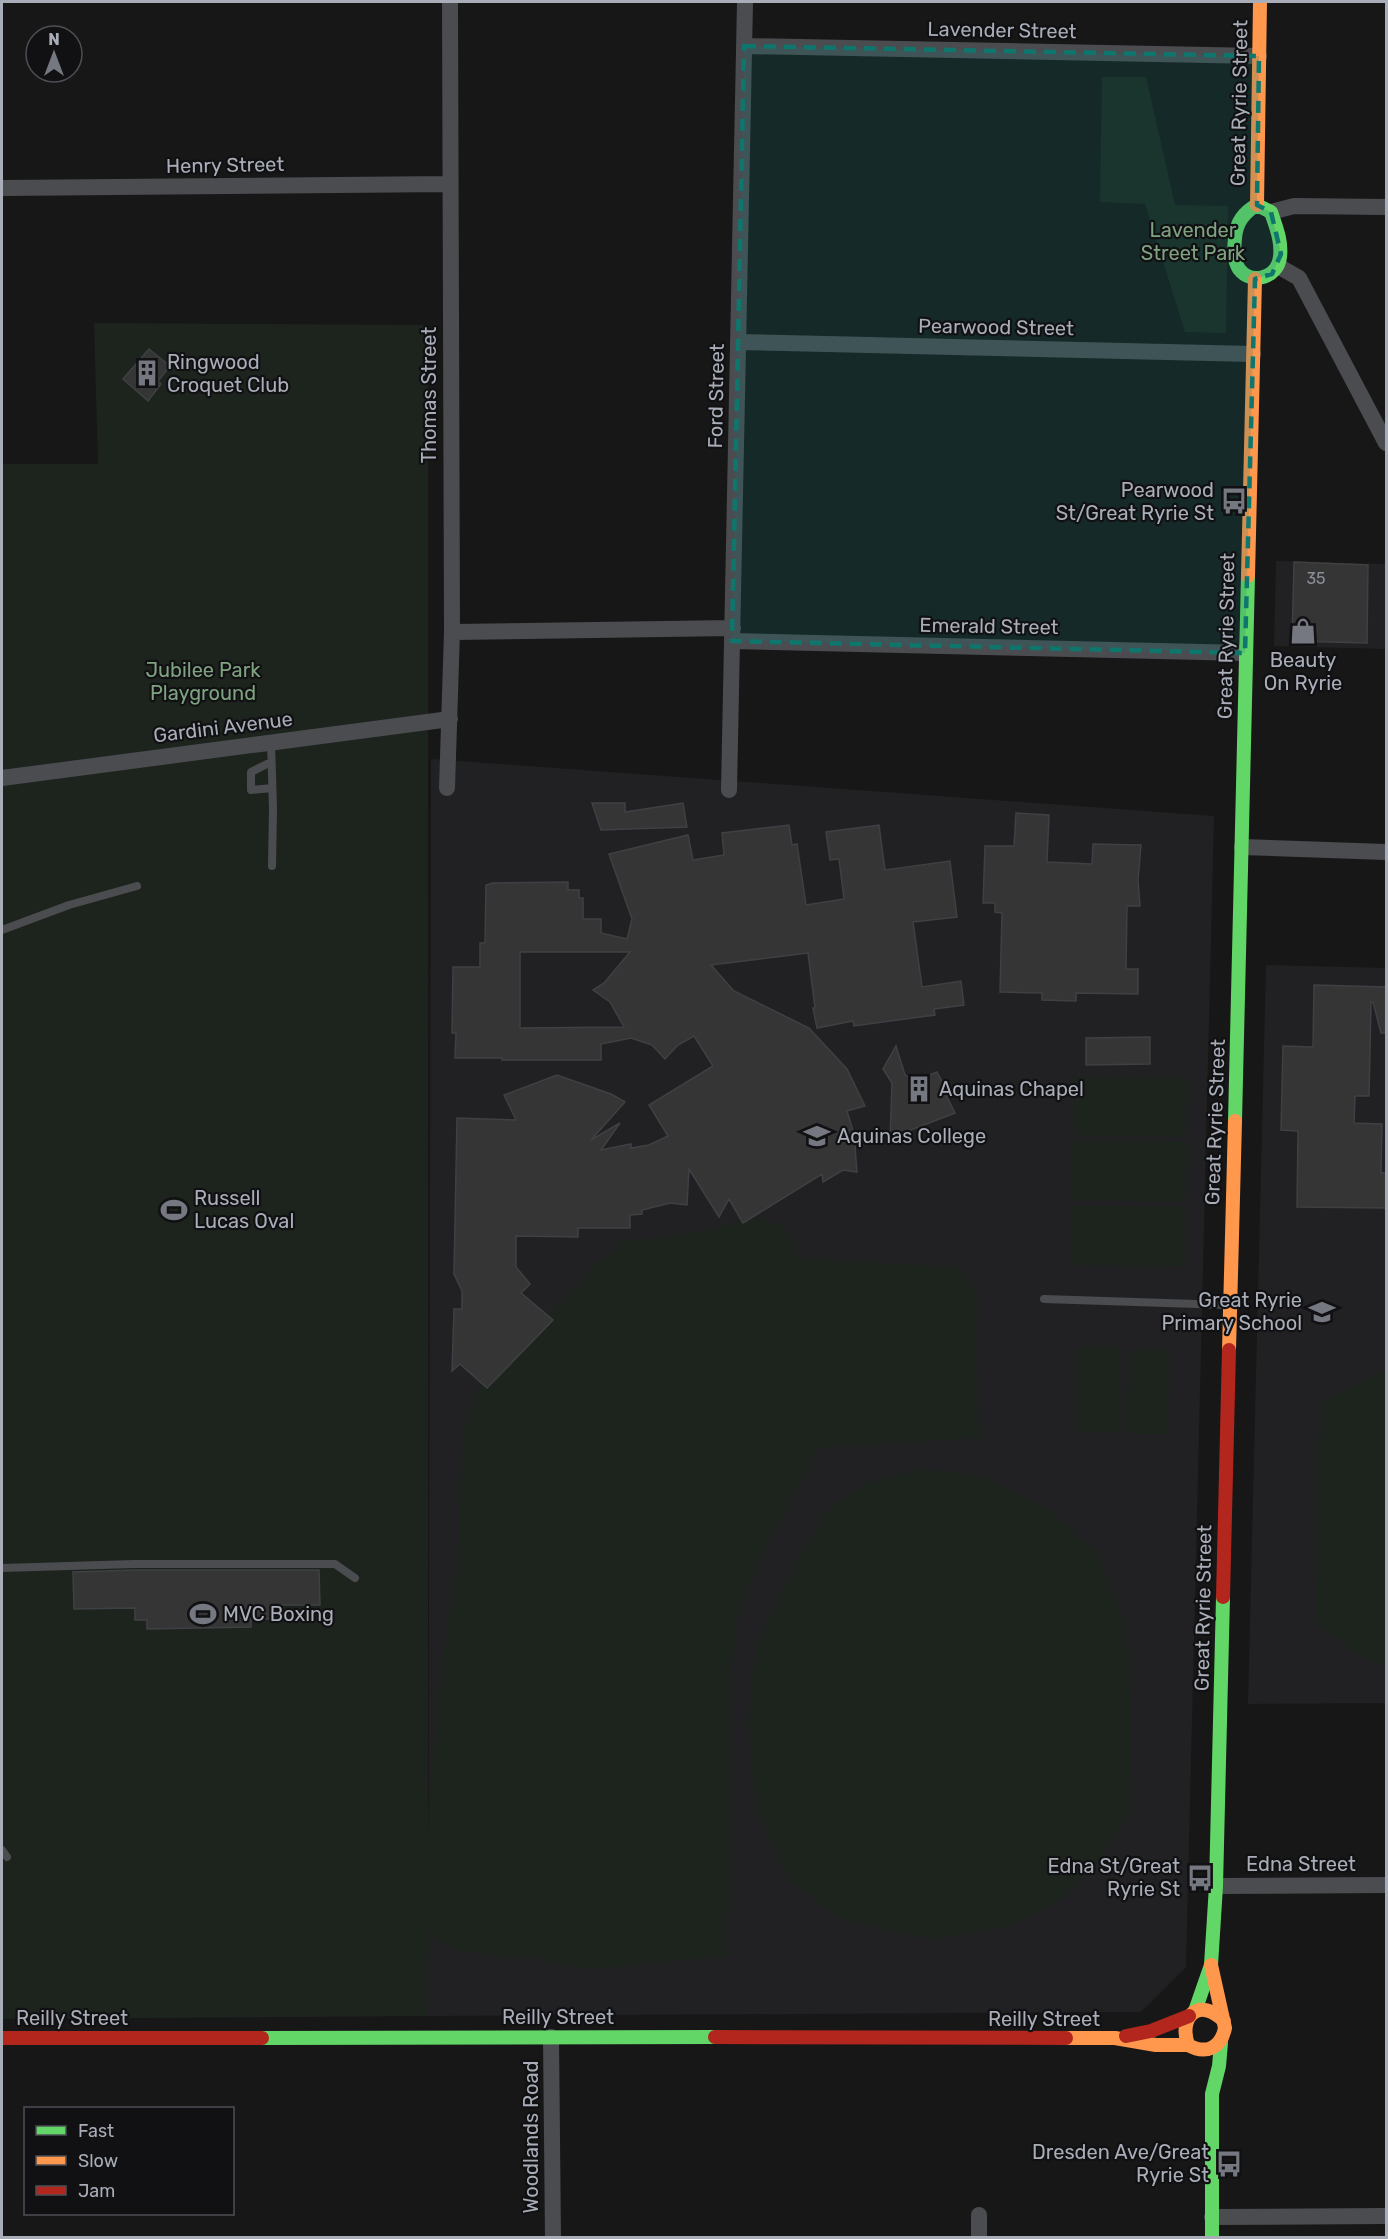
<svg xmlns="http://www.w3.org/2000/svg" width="1388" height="2239" font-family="Rubik,sans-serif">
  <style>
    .built { fill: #212123 }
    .green { fill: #1d241e }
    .building { fill: #353536; stroke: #3f4043; stroke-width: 1.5; fill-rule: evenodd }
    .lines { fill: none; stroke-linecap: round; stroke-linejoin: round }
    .lane { stroke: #4b4c50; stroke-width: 8 }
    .street { stroke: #4b4c50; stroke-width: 16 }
    .fast { stroke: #63d668; stroke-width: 14 }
    .slow { stroke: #ff974d; stroke-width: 14 }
    .jam { stroke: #b3261e; stroke-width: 14 }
    .marked { fill: #0f766e; fill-opacity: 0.2; stroke: #0f766e; stroke-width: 4.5; stroke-dasharray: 12 8; stroke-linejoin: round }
    .labels { text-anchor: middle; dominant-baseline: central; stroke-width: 4.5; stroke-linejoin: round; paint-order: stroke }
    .number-label { font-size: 16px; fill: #8b8f98 }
    .street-label { font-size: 20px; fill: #a8adb8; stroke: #111113 }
    .park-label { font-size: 20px; fill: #7fa381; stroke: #111113 }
    .poi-label { font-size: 20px; fill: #a8adb8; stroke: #111113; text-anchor: start }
  </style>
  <rect width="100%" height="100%" fill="#171717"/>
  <path class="built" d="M1276 561 1386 564V649L1274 646Z
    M431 759 1214 816 1186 1967 1141 2012 428 2016Z
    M1266 965 1386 968V1703L1248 1704Z"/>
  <path class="green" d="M1102 77H1146L1175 205 1228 206 1226 333 1185 332 1145 204 1100 202Z
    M94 323 428 325V1834L431 1781 444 1649 459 1550 461 1461 465 1425 478 1386 574 1290 592 1267 623 1242 685 1234 725 1226 746 1216 761 1217 779 1225 793 1237 797 1249 794 1258 953 1267 964 1270 978 1296 976 1344 979 1438 840 1446 818 1449 758 1562 737 1620 728 1704 727 1810 729 1869 725 1956 593 1969 527 1957H498L460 1950 437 1941 429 1922 428 2016 2 2019V464H98Z
    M1074 1076 1187 1077 1186 1137 1073 1135Z
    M1073 1140 1187 1141 1186 1201 1072 1200Z
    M1072 1206 1186 1207 1185 1266 1071 1265Z
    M1078 1347 1120 1348 1118 1432 1077 1431Z
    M1129 1349 1170 1350 1168 1434H1127Z
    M1386 1368V1666L1360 1655 1315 1621 1321 1400Z
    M921 1469 985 1477 1047 1509 1096 1551 1123 1619 1130 1672 1132 1715V1764L1128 1815 1102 1857 1066 1895 1008 1927 933 1940 845 1920 788 1880 756 1806 748 1722 756 1648 782 1590 824 1514 865 1483Z"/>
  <path class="building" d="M149 349 170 366 158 381 161 384 148 401 123 379Z
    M1294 562 1368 565 1367 643 1292 641Z
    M592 803H625V812L683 803 687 827 601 830Z
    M1016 813 1049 815 1047 862 1092 864 1093 844 1141 845 1138 880 1140 906H1127L1126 969H1138V994L1076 993V1001L1042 1000V993L1000 992 1002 913 995 912V903H983L985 846H1014Z
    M789 825 792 845 797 844 806 905 844 899 839 859 830 860 826 832 879 825 885 870 950 861 957 917 913 922 922 987 961 981 964 1005 934 1009 935 1015 854 1026 853 1021 817 1028 813 1008H815L808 953 711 965 734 991 809 1028 847 1069 865 1106 847 1111 854 1134 857 1172 843 1170 823 1182 822 1174 743 1223 729 1199 719 1217 689 1169 687 1205 670 1203 642 1210V1214L630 1215V1228H578V1237L516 1236V1267L530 1284 521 1293 553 1320 487 1388 460 1364 452 1371 454 1309H462V1291L454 1274 457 1118 516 1120 504 1095 557 1075 611 1094 625 1102 591 1140 620 1123 601 1150 631 1144V1148L649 1145 668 1136 649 1105 713 1066 694 1036 678 1045 665 1059 652 1045 631 1038 601 1044V1060H502V1058H455L456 1033H452L453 967H480V943H485L486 885 493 883 568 882V890H579V898H583V919H601V933L627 939 632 919 609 854 688 835 693 860 724 855 722 833ZM520 952H630L604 983 593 990 610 1002 624 1027 520 1028Z
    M1314 985 1386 987V1033H1381L1373 1002H1371L1369 1096H1355L1354 1123 1382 1124 1381 1173H1386V1208L1297 1207 1298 1131 1281 1130 1283 1046 1313 1047Z
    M1150 1037V1064L1086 1065V1038Z
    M896 1046 905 1075 913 1079 922 1078 937 1072 950 1096 947 1097 955 1113 890 1138 892 1083 883 1069Z
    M134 1570H319L320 1605H270V1619H251V1627L147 1629V1620H135V1608L74 1609 73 1572Z"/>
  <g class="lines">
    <path class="lane" d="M271 742 273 808 272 866
      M271 762 251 772V790L272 788
      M2 930 69 905 137 886
      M1044 1299 1227 1305
      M2 1568 134 1564H335L355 1578
      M2 1850 7 1857"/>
    <path class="street" d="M744 46 1259 56
      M2 188 449 184
      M1271 212 1294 206 1386 207
      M1278 266 1299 278 1386 443
      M738 342 1253 354
      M452 632 733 628
      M732 641 1245 653
      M2 778 450 719
      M447 788 452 632 450 2
      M729 790 745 2
      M1242 847 1386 852
      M1216 1886 1386 1885
      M551 2037 553 2238
      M979 2215V2238
      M1212 2217 1386 2216"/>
    <path class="fast" d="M1257 205 1271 212C1276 227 1282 241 1280 257 1278 277 1252 286 1239 269 1233 260 1234 248 1235 238 1236 223 1244 212 1257 205Z
      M1235 1121 1248 576
      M1195 2011 1211 1965 1216 1886 1223 1597
      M262 2038 715 2037
      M1212 2238V2094L1219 2066 1221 2043"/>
    <path class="slow" d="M1257 205 1260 2
      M1248 576 1255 279
      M1229 1350 1235 1121
      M1211 1965 1225 2028C1221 2048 1206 2055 1188 2045 1178 2015 1200 1997 1224 2021
      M1066 2038H1115L1156 2045H1188"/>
    <path class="jam" d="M1223 1597 1229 1350
      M1126 2036 1151 2031 1189 2016
      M715 2037 1066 2038
      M2 2038H262"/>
  </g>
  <path class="marked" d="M744 46 1259 56 1257 205 1271 212 1281 254 1272 274 1255 279 1245 653 732 641Z"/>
  <defs>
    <g id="building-bare" transform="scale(2.07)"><path d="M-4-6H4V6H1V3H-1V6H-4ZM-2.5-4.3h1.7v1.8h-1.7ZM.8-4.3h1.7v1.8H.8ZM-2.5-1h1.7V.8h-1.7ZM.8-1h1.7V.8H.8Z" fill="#757880" stroke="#111113" stroke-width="2.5" paint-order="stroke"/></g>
    <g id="bus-bare" transform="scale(2.07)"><path d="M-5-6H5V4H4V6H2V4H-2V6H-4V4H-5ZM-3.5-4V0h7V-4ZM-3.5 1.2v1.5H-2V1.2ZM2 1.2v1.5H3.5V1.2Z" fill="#757880" stroke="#111113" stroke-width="2.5" paint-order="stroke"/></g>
    <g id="shop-bare" transform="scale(2.07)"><path d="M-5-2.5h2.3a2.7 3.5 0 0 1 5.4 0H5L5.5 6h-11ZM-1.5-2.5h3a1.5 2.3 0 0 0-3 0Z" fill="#757880" stroke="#111113" stroke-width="2.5" paint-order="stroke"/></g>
    <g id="school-bare" transform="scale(2.07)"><path d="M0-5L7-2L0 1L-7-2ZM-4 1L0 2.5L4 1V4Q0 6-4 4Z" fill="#757880" stroke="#111113" stroke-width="2.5" paint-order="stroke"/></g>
    <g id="stadium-bare" transform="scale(2.07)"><path d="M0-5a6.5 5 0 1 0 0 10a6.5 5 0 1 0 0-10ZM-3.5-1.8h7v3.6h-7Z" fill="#757880" stroke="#111113" stroke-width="2.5" paint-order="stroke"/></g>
  </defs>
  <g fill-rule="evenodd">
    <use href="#building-bare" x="147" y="373"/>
    <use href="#bus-bare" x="1234" y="501"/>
    <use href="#shop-bare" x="1303" y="631"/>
    <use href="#building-bare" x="919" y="1089"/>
    <use href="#school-bare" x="817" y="1136"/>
    <use href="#stadium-bare" x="174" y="1210"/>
    <use href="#school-bare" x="1322" y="1312"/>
    <use href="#stadium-bare" x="203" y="1614"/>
    <use href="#bus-bare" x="1200" y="1878"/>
    <use href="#bus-bare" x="1229" y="2164"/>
  </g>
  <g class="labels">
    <g class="number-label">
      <text x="1316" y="578">35</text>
    </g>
    <g class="street-label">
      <text transform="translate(1002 30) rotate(1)">Lavender Street</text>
      <text transform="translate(1239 103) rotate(-89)">Great Ryrie Street</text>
      <text transform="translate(225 165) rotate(-1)">Henry Street</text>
      <text transform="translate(996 327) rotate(1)">Pearwood Street</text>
      <text transform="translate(429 395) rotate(-90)">Thomas Street</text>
      <text transform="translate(716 396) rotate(-89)">Ford Street</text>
      <text transform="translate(989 626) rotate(1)">Emerald Street</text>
      <text transform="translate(1226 636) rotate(-89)">Great Ryrie Street</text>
      <text transform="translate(223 727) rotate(-7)">Gardini Avenue</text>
      <text transform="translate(1215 1122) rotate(-88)">Great Ryrie Street</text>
      <text transform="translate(1203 1608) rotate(-89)">Great Ryrie Street</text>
      <text x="1301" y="1864">Edna Street</text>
      <text x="558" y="2017">Reilly Street</text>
      <text x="72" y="2018">Reilly Street</text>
      <text x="1044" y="2019">Reilly Street</text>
      <text transform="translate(531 2137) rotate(-90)">Woodlands Road</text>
    </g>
    <g class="park-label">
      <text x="1193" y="230">Lavender<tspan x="1193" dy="23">Street Park</tspan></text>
      <text x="203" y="670">Jubilee Park<tspan x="203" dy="23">Playground</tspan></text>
    </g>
    <g class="poi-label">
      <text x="167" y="362">Ringwood<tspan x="167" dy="23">Croquet Club</tspan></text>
      <text x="1214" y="490" text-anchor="end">Pearwood<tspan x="1214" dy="23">St/Great Ryrie St</tspan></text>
      <text x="1303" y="660" text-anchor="middle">Beauty<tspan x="1303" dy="23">On Ryrie</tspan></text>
      <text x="939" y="1089">Aquinas Chapel</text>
      <text x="837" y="1136">Aquinas College</text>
      <text x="194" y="1198">Russell<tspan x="194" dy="23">Lucas Oval</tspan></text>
      <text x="1302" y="1300" text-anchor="end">Great Ryrie<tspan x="1302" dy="23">Primary School</tspan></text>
      <text x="223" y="1614">MVC Boxing</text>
      <text x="1180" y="1866" text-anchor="end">Edna St/Great<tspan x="1180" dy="23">Ryrie St</tspan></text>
      <text x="1209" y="2152" text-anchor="end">Dresden Ave/Great<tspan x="1209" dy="23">Ryrie St</tspan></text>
    </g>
  </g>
  <rect width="1388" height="2239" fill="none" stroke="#a8adb8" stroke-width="6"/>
  <rect x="24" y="2107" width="210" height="108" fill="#111113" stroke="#4d4f55" stroke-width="1.5"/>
  <rect x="36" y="2126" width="30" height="9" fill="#63d668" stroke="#4d4f55" stroke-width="1.5"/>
  <text x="78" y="2137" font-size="18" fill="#a8adb8">Fast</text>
  <rect x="36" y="2156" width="30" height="9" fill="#ff974d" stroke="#4d4f55" stroke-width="1.5"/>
  <text x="78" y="2167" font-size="18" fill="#a8adb8">Slow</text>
  <rect x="36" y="2186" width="30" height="9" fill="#b3261e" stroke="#4d4f55" stroke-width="1.5"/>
  <text x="78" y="2197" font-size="18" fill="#a8adb8">Jam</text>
  <g transform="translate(54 54)"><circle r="28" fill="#111113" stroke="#4d4f55" stroke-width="1.5"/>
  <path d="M0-4.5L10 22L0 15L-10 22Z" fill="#757880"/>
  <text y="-9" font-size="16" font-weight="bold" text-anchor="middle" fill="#a8adb8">N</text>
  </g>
</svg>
